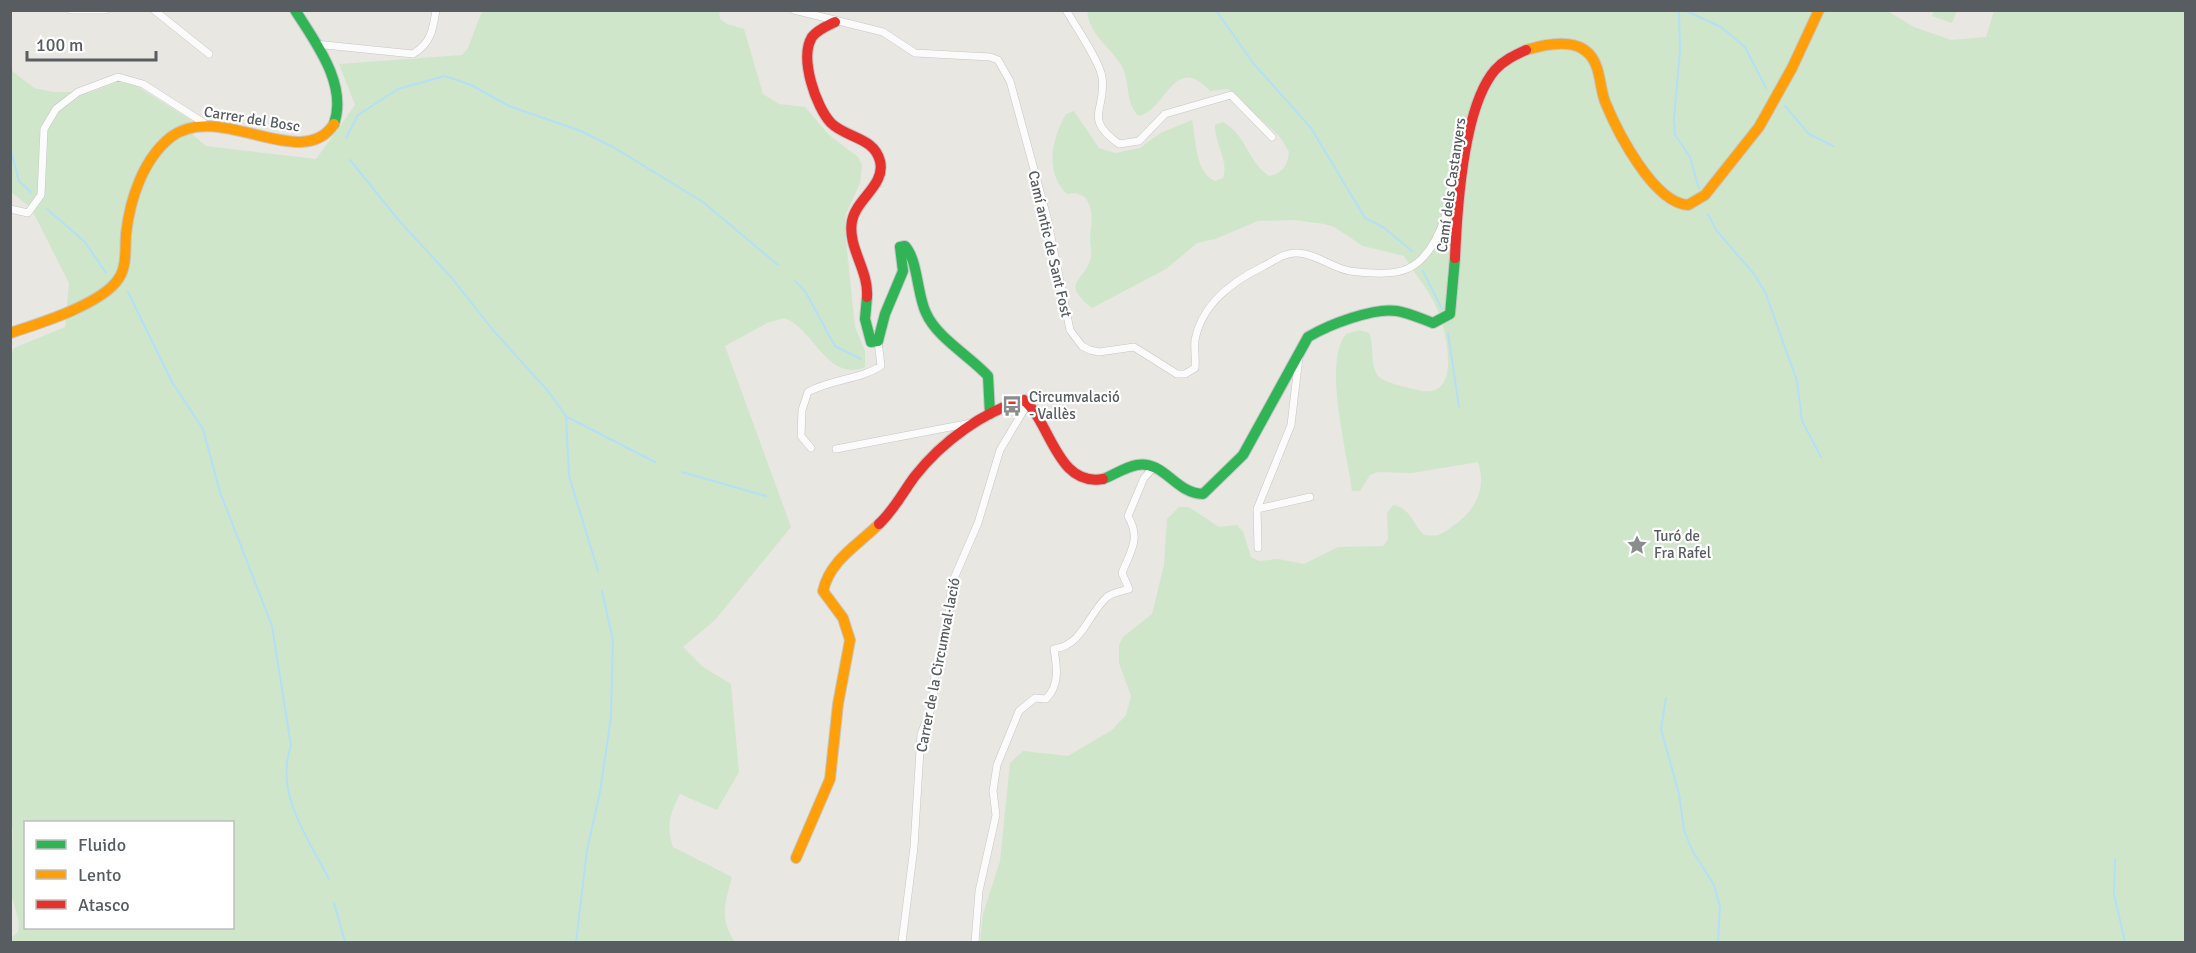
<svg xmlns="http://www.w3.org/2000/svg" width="2196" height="953" font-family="Signika,sans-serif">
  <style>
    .green { fill: #d0e6cb; fill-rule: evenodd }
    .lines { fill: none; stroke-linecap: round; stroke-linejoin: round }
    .stream { stroke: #b3e0f6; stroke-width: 2 }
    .street-casing { stroke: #c5c5c3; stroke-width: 8 }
    .fast-casing { stroke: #c5c6c6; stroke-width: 12 }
    .slow-casing { stroke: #c5c6c6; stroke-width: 12 }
    .jam-casing { stroke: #c5c6c6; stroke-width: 12 }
    .street { stroke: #fcfbfb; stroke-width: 7 }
    .fast { stroke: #30b455; stroke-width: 10 }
    .slow { stroke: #ff9f0a; stroke-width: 10 }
    .jam { stroke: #e5322d; stroke-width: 10 }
    .labels { text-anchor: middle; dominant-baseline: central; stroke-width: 4.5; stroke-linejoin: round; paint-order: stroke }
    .street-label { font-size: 15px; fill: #585d61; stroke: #fff }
    .poi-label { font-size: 15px; fill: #585d61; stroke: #fff; text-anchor: start }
  </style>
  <rect width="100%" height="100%" fill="#e8e7e2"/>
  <path class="green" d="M1886 10 1914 27 1951 40 1986 37 1994 11H2185V942H980L983 914 1000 861 1010 763 1023 751 1068 756 1112 730 1126 715 1131 696 1119 663V645L1123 637 1152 614 1164 565 1167 519 1179 507H1189L1219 527 1237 525 1243 532 1251 557 1259 561 1278 559 1304 564 1338 547 1383 546 1388 539 1387 513 1393 505C1411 508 1412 523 1423 534 1436 538 1443 534 1453 526 1475 511 1487 489 1478 462L1412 473 1378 472 1370 475 1360 491H1352C1348 454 1322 363 1346 334L1359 330 1369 333C1375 346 1369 366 1379 377 1385 383 1413 389 1422 391 1461 397 1447 335 1439 314 1432 292 1415 276 1404 256L1363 246 1334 227 1324 224 1295 220 1258 221 1215 239 1197 243 1166 269 1092 308C1059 282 1085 282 1091 257 1092 251 1090 245 1090 238 1091 222 1095 212 1085 197L1076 193 1067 194C1044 172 1052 138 1066 114L1074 111 1099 148 1115 153 1140 148 1160 133 1192 120C1196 138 1195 173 1215 181L1223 178C1229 159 1214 144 1215 125L1223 122C1246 134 1247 161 1269 176 1282 174 1288 165 1289 152L1280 137 1228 89 1210 91C1174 52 1167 109 1139 116 1124 103 1131 80 1121 65 1109 45 1090 36 1087 11Z
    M482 11H719L720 19 727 24 744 29 763 94 779 104 805 107 829 135 858 157 862 165 860 183 846 214 845 231 855 327 865 351V367C827 383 814 328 784 318L767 323 725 346 791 527 715 620 683 647 703 667 731 684 739 772 717 810 680 794C670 813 666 826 673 847L732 877C725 903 719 919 735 942H11V938L18 932 19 922 10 890 13 830 10 822V357L14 348 65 327 69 283 31 208 11 192V70L34 88 54 92H91L117 82 135 85 191 120 192 124 186 129 206 146 316 159 355 105 339 64 462 55 468 48ZM26 822H232V928H26Z
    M1934 11V10L1957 11 1952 23 1932 16Z"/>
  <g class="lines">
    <path class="stream" d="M1216 10 1253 63 1311 128 1365 218 1383 227 1412 251
      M1679 10 1680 51 1674 119 1675 135 1690 157 1699 189
      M1684 10 1721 27 1745 47 1766 88
      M1785 106 1809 134 1833 146
      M346 138 358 115 398 89 445 76 471 85 509 106 581 131 613 147 703 202 778 265
      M10 147 19 181 31 192
      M350 160 401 223 451 277 493 330 548 391 566 416 569 476 598 571
      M47 209 85 242 106 273
      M1708 214 1716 230 1754 274 1766 294 1797 381 1802 421 1821 457
      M1423 271 1442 309
      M795 281 805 291 835 346 861 359
      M128 292 172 382 203 429 220 492 272 626 291 746C274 793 308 838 329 879
      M1448 333 1459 407
      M567 417 655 462
      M682 472 766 496
      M1666 698 1661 729 1679 794 1684 830 1692 850 1714 885 1720 907 1718 942
      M2115 859 2114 894 2125 942
      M334 903 345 942
      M576 942 587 850 600 792 611 717 613 640 602 591"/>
    <g class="street-casing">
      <path id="street" d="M71 10H105
        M154 10 209 54
        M794 10 883 32 915 53 990 57 998 60 1010 81 1047 217 1070 330 1082 346 1090 350 1099 352 1134 347 1177 374H1185L1195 368C1196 358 1194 349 1195 340 1202 303 1233 281 1264 266 1275 260 1286 252 1298 253 1317 254 1332 268 1350 271 1366 273 1395 276 1409 268 1444 251 1455 183 1459 149L1463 139 1469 134
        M1066 10C1075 25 1100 62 1102 77 1107 111 1082 117 1119 144L1139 141 1165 114 1231 95 1272 137
        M315 44 413 54C431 43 433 30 436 10
        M10 209 28 213 41 195 44 129 56 109 78 92 118 77 143 84 204 123
        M811 448 801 436 802 410 808 392C831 379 859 380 881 366L878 341
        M836 449 971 423
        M1257 509 1310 497
        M1258 548 1257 509 1291 425 1299 357
        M902 942 914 847 921 734 933 704 935 674 946 639 952 583 978 523 1000 450 1028 403
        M975 942 979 891 996 815 993 791 997 765 1019 711 1035 698 1046 699C1060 685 1057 667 1054 649 1083 645 1088 614 1107 597 1112 593 1123 591 1129 589L1122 573C1131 550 1141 539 1128 516L1144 478 1154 467"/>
    </g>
    <g class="fast-casing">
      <path id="fast" d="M295 10C315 42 348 84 334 124
        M867 297 865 319 871 342 878 341 885 314 903 271 900 247 905 246C918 260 917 295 926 313 937 338 970 356 988 376L990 414
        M1103 479C1114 475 1125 467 1137 465 1164 460 1176 494 1203 494L1243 455 1308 337C1328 325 1374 307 1397 311 1409 313 1422 319 1433 323L1450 314 1455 258"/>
    </g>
    <g class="slow-casing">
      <path id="slow" d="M1526 50C1552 42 1587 36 1597 68 1601 80 1601 93 1606 104 1618 133 1654 203 1688 205L1705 195 1759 127 1792 68 1819 10
        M10 333C38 324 103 304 119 278 127 266 125 248 126 234 130 199 143 159 171 137 219 100 302 174 334 124
        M796 858 830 779 838 704 850 640 843 618 823 591C830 560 858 545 879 524"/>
    </g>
    <g class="jam-casing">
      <path id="jam" d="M835 22C827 26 817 30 812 37 799 58 816 107 831 123 846 138 874 137 880 161 886 185 856 199 852 221 847 247 869 270 867 297
        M1455 258C1457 209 1463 107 1495 70 1504 60 1515 55 1526 50
        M879 524C894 510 903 492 915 476 942 442 982 412 1024 400 1051 423 1057 487 1103 479"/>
    </g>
    <use href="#street" class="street"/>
    <use href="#fast" class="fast"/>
    <use href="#slow" class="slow"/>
    <use href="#jam" class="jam"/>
  </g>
  <defs>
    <g id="bus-bare" transform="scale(1.62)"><path d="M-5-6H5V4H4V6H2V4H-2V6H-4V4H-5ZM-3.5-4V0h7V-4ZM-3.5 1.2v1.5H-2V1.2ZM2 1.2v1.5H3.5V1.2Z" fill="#8a8d8e" stroke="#fff" stroke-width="2.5" paint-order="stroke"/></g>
    <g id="sight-bare" transform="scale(1.62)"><path d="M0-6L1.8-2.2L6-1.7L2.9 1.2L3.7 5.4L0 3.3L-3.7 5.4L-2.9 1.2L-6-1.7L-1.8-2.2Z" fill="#8a8d8e" stroke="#fff" stroke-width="2.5" paint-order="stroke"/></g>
  </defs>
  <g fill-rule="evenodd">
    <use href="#bus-bare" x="1012" y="406"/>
    <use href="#sight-bare" x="1637" y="545"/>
  </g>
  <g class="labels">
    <g class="street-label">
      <text transform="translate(252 119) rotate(9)">Carrer del Bosc</text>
      <text transform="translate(1451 185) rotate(-82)">Camí dels Castanyers</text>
      <text transform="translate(1050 244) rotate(77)">Camí antic de Sant Fost</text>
      <text transform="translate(938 665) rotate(-79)">Carrer de la Circumval·lació</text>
    </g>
    <g class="poi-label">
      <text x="1029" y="397">Circumvalació<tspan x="1029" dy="17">- Vallès</tspan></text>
      <text x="1654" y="536">Turó de<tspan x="1654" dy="17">Fra Rafel</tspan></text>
    </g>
  </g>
  <rect width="2196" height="953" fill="none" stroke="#585d61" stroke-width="24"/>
  <rect x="24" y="821" width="210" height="108" fill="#ffffff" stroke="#bcbec0" stroke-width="1.5"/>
  <rect x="36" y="840" width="30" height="9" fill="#30b455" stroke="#bcbec0" stroke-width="1.5"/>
  <text x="78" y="851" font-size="18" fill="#585d61">Fluido</text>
  <rect x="36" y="870" width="30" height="9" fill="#ff9f0a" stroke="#bcbec0" stroke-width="1.5"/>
  <text x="78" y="881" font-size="18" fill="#585d61">Lento</text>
  <rect x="36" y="900" width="30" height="9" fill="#e5322d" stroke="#bcbec0" stroke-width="1.5"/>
  <text x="78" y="911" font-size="18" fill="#585d61">Atasco</text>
  <path d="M27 51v9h129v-9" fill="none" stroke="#585d61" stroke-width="3"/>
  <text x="36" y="51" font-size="18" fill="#585d61" stroke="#ffffff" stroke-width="4.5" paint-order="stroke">100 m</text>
</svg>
